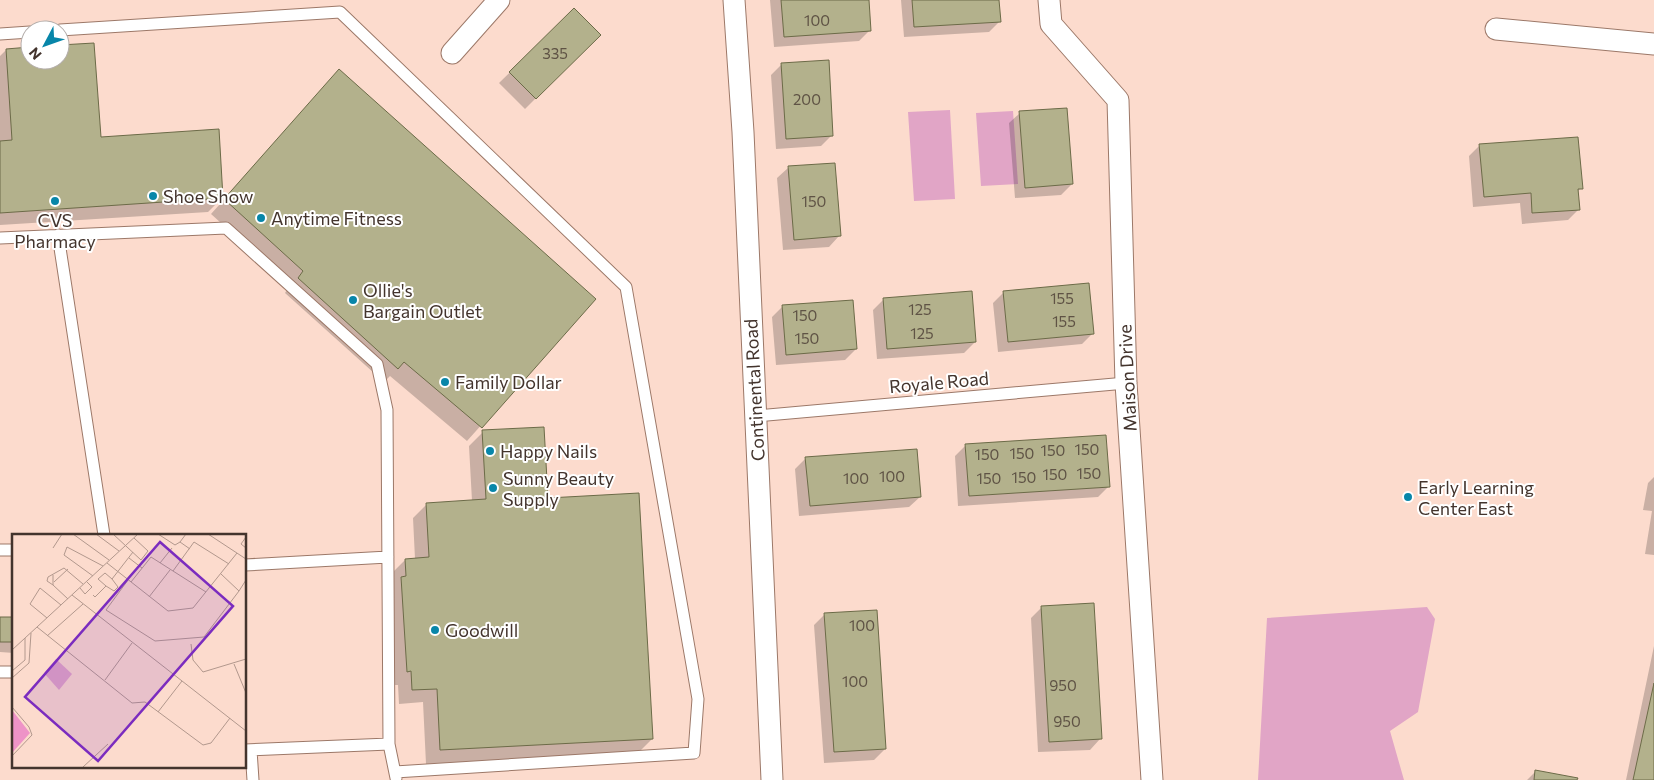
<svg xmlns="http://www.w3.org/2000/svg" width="1654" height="780" font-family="Commissioner,sans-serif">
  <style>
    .green { fill: #e1a5c6 }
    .shadow { fill: #0003 }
    .building { fill: #b3b18c; stroke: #6c6b48 }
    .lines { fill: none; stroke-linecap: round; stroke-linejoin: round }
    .service-casing { stroke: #9c7868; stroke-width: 13 }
    .minor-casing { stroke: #9c7868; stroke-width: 23 }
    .service { stroke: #fff; stroke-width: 11 }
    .minor { stroke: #fff; stroke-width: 21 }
    .poi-dot { fill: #0886a9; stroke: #fff; stroke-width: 2 }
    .labels { text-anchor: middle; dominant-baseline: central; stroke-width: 4; stroke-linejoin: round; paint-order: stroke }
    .number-label { font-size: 15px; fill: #5f5345 }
    .poi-label { font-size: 18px; fill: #43342d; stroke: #fff; text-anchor: start }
    .street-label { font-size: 18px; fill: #43342d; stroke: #fff }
    .inset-road { fill: none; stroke: #b2988d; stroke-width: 1 }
    .view { fill: #7b2cbf; fill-opacity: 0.15; stroke: #7b2cbf; stroke-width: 2.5 }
    .inset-edge { fill: none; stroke: #43342d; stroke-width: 2.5 }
  </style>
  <rect width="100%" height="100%" fill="#fcdbcd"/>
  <path class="green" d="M950 110 955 199 914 201 908 112Z
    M1013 111 1018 184 981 186 976 113Z
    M1427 607 1435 619 1418 712 1390 731 1404 780H1258L1267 618Z"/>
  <path class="shadow" d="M770 0H868L870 30 859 41 774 47Z
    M901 0H998L1000 21 989 32 904 37Z
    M574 10 599 35 525 109 499 83Z
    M60 46 100 138 222 198 208 212 0 225V56L6 50 30 48V60H60Z
    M782 64 832 135 821 146 776 149 771 75Z
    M339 71 594 299 467 441 390 376 384 382 285 293 290 285 211 214Z
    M1020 113 1072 184 1061 195 1015 198 1009 123Z
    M1480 145 1581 188 1577 192 1579 209 1568 220 1522 224 1520 203 1473 207 1469 156Z
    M834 164 839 236 829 247 783 250 777 178 788 168Z
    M1004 292 1092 334 1082 344 998 352 993 303Z
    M884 299 975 342 964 353 877 359 873 310Z
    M783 306 856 349 845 360 776 365 772 317Z
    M483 432 547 500 652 739 638 753 426 764 423 702 399 704 398 685H393L391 574 405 560 415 559 413 518 427 504 472 501 469 446Z
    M966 445 1109 486 1098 497 958 506 955 456Z
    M806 458 920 497 909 507 799 516 795 469Z
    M1654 477V555L1645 554 1652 511 1643 510 1648 483Z
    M1042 607 1100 739 1090 750 1038 752 1031 618Z
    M825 614 885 749 874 760 824 763 814 625Z
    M0 618 14 619V653L0 652Z
    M1654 646V780H1626Z
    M1536 771 1576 780H1527Z"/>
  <path class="building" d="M781 0H869L871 31 784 37Z
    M912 0H999L1001 22 914 27Z
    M574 8 601 35 536 99 509 72Z
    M94 43 101 137 219 129 223 198 0 213V141L12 140 6 49 30 47V60H60V45Z
    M829 60 833 136 786 139 781 63Z
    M339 69 596 299 482 428 404 362 398 369 298 278 303 271 224 199Z
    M1067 108 1073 184 1025 188 1019 111Z
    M1578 137 1583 189H1578L1580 210 1532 213 1531 193 1484 197 1479 144Z
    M835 163 841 236 794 240 788 166Z
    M1089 283 1094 334 1008 342 1003 291Z
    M972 291 976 342 887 349 883 298Z
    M853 300 857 349 786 355 782 305Z
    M544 427 548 498 639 493 653 739 440 750 437 689 412 690 411 671 407 672 401 577 406 576 405 559 429 557 426 503 486 499 482 430Z
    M1106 435 1110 487 969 496 965 444Z
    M917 449 921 497 810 506 805 457Z
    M1094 603 1102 739 1049 742 1041 606Z
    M877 610 886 749 834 752 824 613Z
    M0 617H14V642H0Z
    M1654 683V780H1633Z
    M1535 770 1578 778 1577 780H1534Z"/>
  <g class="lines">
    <g class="service-casing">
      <path id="service" d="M60 30 340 12 626 287 698 699 694 753 395 772
        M0 34 30 32
        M58 235 104 535
        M0 238 226 228 377 364 387 410 389 744 396 778
        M756 416 1126 383
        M0 550H14
        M245 565 388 557
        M0 672H14
        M245 750 389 744
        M251 750 253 780"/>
    </g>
    <g class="minor-casing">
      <path id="minor" d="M734 0 743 132 772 780
        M1049 0 1051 24 1118 100 1126 383 1152 780
        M1496 29 1654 44
        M452 53 499 0"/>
    </g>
    <use href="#service" class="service"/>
    <use href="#minor" class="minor"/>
  </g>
  <g class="poi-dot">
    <circle cx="153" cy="196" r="5"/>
    <circle cx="55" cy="201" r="5"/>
    <circle cx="261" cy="218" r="5"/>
    <circle cx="353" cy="300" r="5"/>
    <circle cx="445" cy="382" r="5"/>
    <circle cx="490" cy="451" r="5"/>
    <circle cx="493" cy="488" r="5"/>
    <circle cx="1408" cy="497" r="5"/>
    <circle cx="435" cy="630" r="5"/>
  </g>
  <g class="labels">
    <g class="number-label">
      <text x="817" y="20">100</text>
      <text x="555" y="53">335</text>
      <text x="807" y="99">200</text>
      <text x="814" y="201">150</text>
      <text x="1062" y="298">155</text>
      <text x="920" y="309">125</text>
      <text x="805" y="315">150</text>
      <text x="1064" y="321">155</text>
      <text x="922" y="333">125</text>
      <text x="807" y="338">150</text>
      <text x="1087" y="449">150</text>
      <text x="1053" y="450">150</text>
      <text x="1022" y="453">150</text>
      <text x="987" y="454">150</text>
      <text x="1089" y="473">150</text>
      <text x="1055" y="474">150</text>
      <text x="892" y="476">100</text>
      <text x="1024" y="477">150</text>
      <text x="856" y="478">100</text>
      <text x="989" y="478">150</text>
      <text x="862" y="625">100</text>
      <text x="855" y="681">100</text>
      <text x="1063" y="685">950</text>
      <text x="1067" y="721">950</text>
    </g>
    <g class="poi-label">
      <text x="163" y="196">Shoe Show</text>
      <text x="271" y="218">Anytime Fitness</text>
      <text x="55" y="220" text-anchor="middle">CVS<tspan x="55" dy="21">Pharmacy</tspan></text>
      <text x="363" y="290">Ollie's<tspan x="363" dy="21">Bargain Outlet</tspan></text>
      <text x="455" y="382">Family Dollar</text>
      <text x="500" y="451">Happy Nails</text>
      <text x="503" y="478">Sunny Beauty<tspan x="503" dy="21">Supply</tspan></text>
      <text x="1418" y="487">Early Learning<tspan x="1418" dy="21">Center East</tspan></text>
      <text x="445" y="630">Goodwill</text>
    </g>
    <g class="street-label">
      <text transform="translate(1127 378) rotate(-93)">Maison Drive</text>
      <text transform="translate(939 382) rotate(-5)">Royale Road</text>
      <text transform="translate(754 390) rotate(-93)">Continental Road</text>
    </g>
  </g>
  <g transform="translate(12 534)">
    <rect width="234" height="234" fill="#fcdbcd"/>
    <path d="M44 125 60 140 47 156 32 139Z" fill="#e1a5c6"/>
    <path d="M0 176 18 199 0 219Z" fill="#ee93c7"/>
    <path class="inset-road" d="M61 0 97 26M84 0 107 17M101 0 129 26 136 17 122 4M146 0 163 11 168 8M174 0 168 8 178 15M196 0 234 25M234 3 229 10 234 14M41 14 50 0M117 24 130 34M95 29 156 77 181 74 225 19M148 29 160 14M161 37 182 8 217 30M209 40 227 57 234 46M41 41V51L56 65M81 42 52 21 55 13 91 32M116 46 94 76 143 107 192 103 227 57M42 48 56 35M119 48 139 23 194 58M41 51 35 47 36 43 52 34 71 50M94 52 86 45 93 39 100 45M68 54 73 60 80 53 75 48M60 61 234 197M81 61 83 63 94 52 102 57 106 53 100 45 121 18M137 63 158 36M35 84 18 70 28 54 49 71M25 93 120 169 133 168 191 211 199 209 218 184M35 102 71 70M179 110 181 126 191 138 234 125M0 116 126 0M222 130 234 159M0 137 13 126V104M0 144 17 129 19 99M93 146 120 109M0 173 17 193 20 201 0 222M146 178 170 147M71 233 96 210"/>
    <path class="view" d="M148 8 221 72 86 227 13 163Z"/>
    <rect width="234" height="234" class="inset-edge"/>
  </g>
  <g transform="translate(45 45) rotate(229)"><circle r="24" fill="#ffffff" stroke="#b4aeab"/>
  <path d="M0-4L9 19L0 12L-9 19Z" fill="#0886a9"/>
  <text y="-8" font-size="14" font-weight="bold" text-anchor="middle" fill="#43342d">N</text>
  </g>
</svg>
